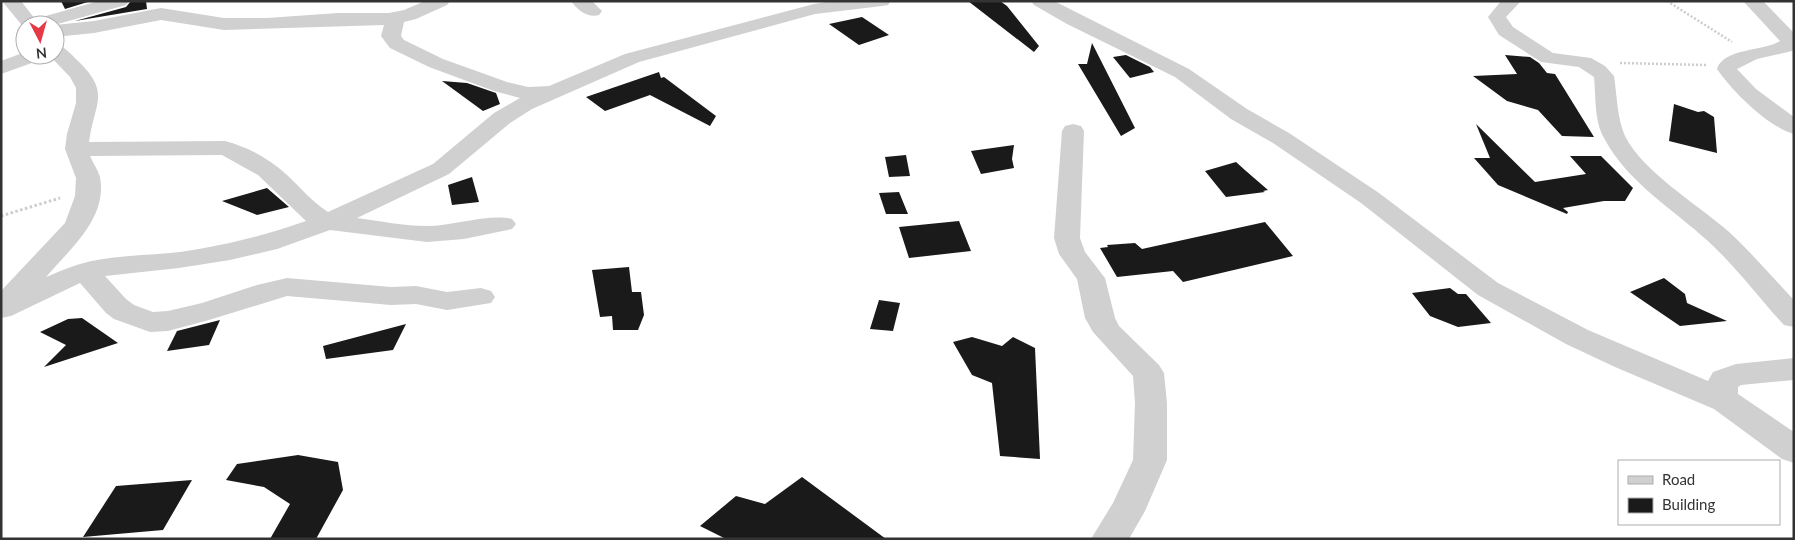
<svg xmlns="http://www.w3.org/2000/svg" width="1795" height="540" font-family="Lato,sans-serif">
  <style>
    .building { fill: #1a1a1a }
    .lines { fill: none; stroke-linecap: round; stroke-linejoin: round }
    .path-far1 { stroke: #cdcdcd; stroke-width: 2.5; stroke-dasharray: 2 2; stroke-linecap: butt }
    .path { stroke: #cdcdcd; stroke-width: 3; stroke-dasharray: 2.5 2.5; stroke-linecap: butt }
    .minor { fill: #d0d0d0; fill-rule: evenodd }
  </style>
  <rect width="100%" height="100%" fill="#fff"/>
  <path class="building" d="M61 1H91L65 9Z
    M131 1H146L147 9 75 21 126 7Z
    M968 1H1000L1007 6 1039 46 1034 52Z
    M862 17 889 35 859 45 829 24Z
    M1092 43 1135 128 1121 136 1078 64H1087Z
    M1126 55 1150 67 1154 72 1130 78 1113 57Z
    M1505 55 1530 57 1539 63 1547 73 1555 74 1594 137 1562 136 1538 110 1507 101 1473 76 1517 74Z
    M659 72 661 78 664 77 716 116 710 126 650 95 605 111 586 97Z
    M442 81 467 83 496 93 500 104 483 111Z
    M1674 104 1698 112 1704 111 1714 117 1717 153 1669 141Z
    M1476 124 1535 182 1586 174 1570 156H1601L1633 188 1625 201H1604L1563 208 1568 212 1567 214 1498 185 1474 158H1490Z
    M1014 145 1012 159 1014 168 981 174 971 151Z
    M906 155 910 176 889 177 885 157Z
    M1236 162 1246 171 1268 190 1263 191 1265 192 1226 197 1205 171Z
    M472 177 479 202 452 205 448 185Z
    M267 188 289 207 257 215 222 201Z
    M899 192 908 214H886L879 193Z
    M959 221 971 251 909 258 899 227Z
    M1265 222 1293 256 1183 282 1173 271 1117 277 1100 248 1108 247 1107 245 1135 243 1142 249Z
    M629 267 632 292H641L644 315 638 330H613L612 316 600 317 592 270Z
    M1664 278 1685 294 1687 303 1727 321 1680 326 1630 292Z
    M1450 288 1458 294H1466L1491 323 1458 327 1430 316 1412 293Z
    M879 300 900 303 893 331 870 329Z
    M82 318 118 343 44 367 66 345 40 332 68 319Z
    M220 320 209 345 167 351 177 331Z
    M406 324 393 350 326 359 323 346Z
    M972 337 1002 346 1013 337 1035 348 1040 459 1000 456 992 383 972 375 953 342Z
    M298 455 338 462 343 490 316 539H270L290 504 264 487 226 480 237 464Z
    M802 477 886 539H726L700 526 736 496 765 504Z
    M192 480 163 530 83 537 116 486Z"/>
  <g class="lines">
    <path class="path-far1" d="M1667 1 1732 42
      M1620 63 1706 65"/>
    <path class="path" d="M1 216 60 198"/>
    <path class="minor" d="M2 1H21L35 19 99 1H129L126 5 54 25H25V29Z
      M425 1H450L447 5 416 19 404 22 401 36 404 40 443 59 507 82 528 87 549 86 625 54 814 4 833 1H891L888 5 882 6 815 14 639 62 532 109 510 123 449 174 357 218C380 221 404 226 427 226 452 226 491 213 512 219L516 224 512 229 464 239 427 242 330 230 277 249 230 260 179 268 105 276 126 299 134 305 153 312 168 311 202 303 257 285 287 278 391 287 416 286 447 292 481 288 491 291 495 297 491 303 447 310 416 304 391 305 287 296 209 320 168 331 150 332 114 319 106 313 80 283 11 316 1 318V291L65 223 75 196 76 178 65 149 67 134 76 103V88L70 77 49 55H55V44C64 46 70 53 77 60 112 93 94 103 89 142L225 141C248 147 270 159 287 175 301 188 312 202 328 212L433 164 494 113 520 98 494 91 429 67 390 48 381 36 384 25 224 30 161 20 94 33 55 37V25L94 21 161 8 224 18H267L338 13H389L404 10ZM222 155 258 175 306 221C263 236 226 245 180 252 153 255 124 255 97 260 79 263 63 270 46 277 69 250 108 218 100 177 98 170 93 163 90 156Z
      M571 1H592L602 11 599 15C588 18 578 11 571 1Z
      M1031 1H1054L1189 69 1247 109 1289 133 1379 193 1498 283 1588 330 1708 381 1713 372 1736 364 1794 358V380L1741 385 1738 387V394L1794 432V463L1782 459 1714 409 1615 367 1566 344 1478 295 1361 203 1273 143 1231 119 1175 77 1067 24 1034 5Z
      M1501 1H1521L1506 17 1513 27 1553 53 1591 58 1605 66 1614 76C1617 95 1617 118 1625 136 1642 171 1698 205 1728 231 1751 252 1772 277 1794 300V327L1784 325C1759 298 1736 267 1709 242 1673 209 1627 182 1604 138 1594 120 1596 97 1594 77L1579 67 1541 62 1499 35 1488 17Z
      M1743 1H1763L1794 33V49L1792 51 1757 59 1737 69 1756 89 1794 117V134C1768 127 1732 91 1717 69 1723 48 1765 51 1780 41Z
      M25 52V55H46L43 59 1 74V61Z
      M1073 124 1081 126 1084 131 1080 238 1085 252 1105 278 1115 318 1119 326 1159 365 1164 373 1167 403V460L1145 511 1129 539H1091L1113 503 1133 460 1135 403 1133 376 1093 332 1085 318 1077 279 1059 254 1054 238 1062 131 1065 126Z"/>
  </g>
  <rect width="1795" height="540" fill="none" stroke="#333333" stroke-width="5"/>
  <rect x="1618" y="460" width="162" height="65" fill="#ffffff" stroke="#adadad"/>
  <rect x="1628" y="476" width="25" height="8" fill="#d0d0d0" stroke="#adadad"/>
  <text x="1662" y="485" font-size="15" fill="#333333">Road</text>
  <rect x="1628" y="498" width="25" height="15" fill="#1a1a1a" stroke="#adadad"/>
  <text x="1662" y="510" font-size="15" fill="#333333">Building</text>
  <g transform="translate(40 40) rotate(174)"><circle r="24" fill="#ffffff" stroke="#adadad"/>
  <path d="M0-4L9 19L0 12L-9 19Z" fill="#e63946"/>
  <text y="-8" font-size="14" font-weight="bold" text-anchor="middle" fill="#333333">N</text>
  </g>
</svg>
